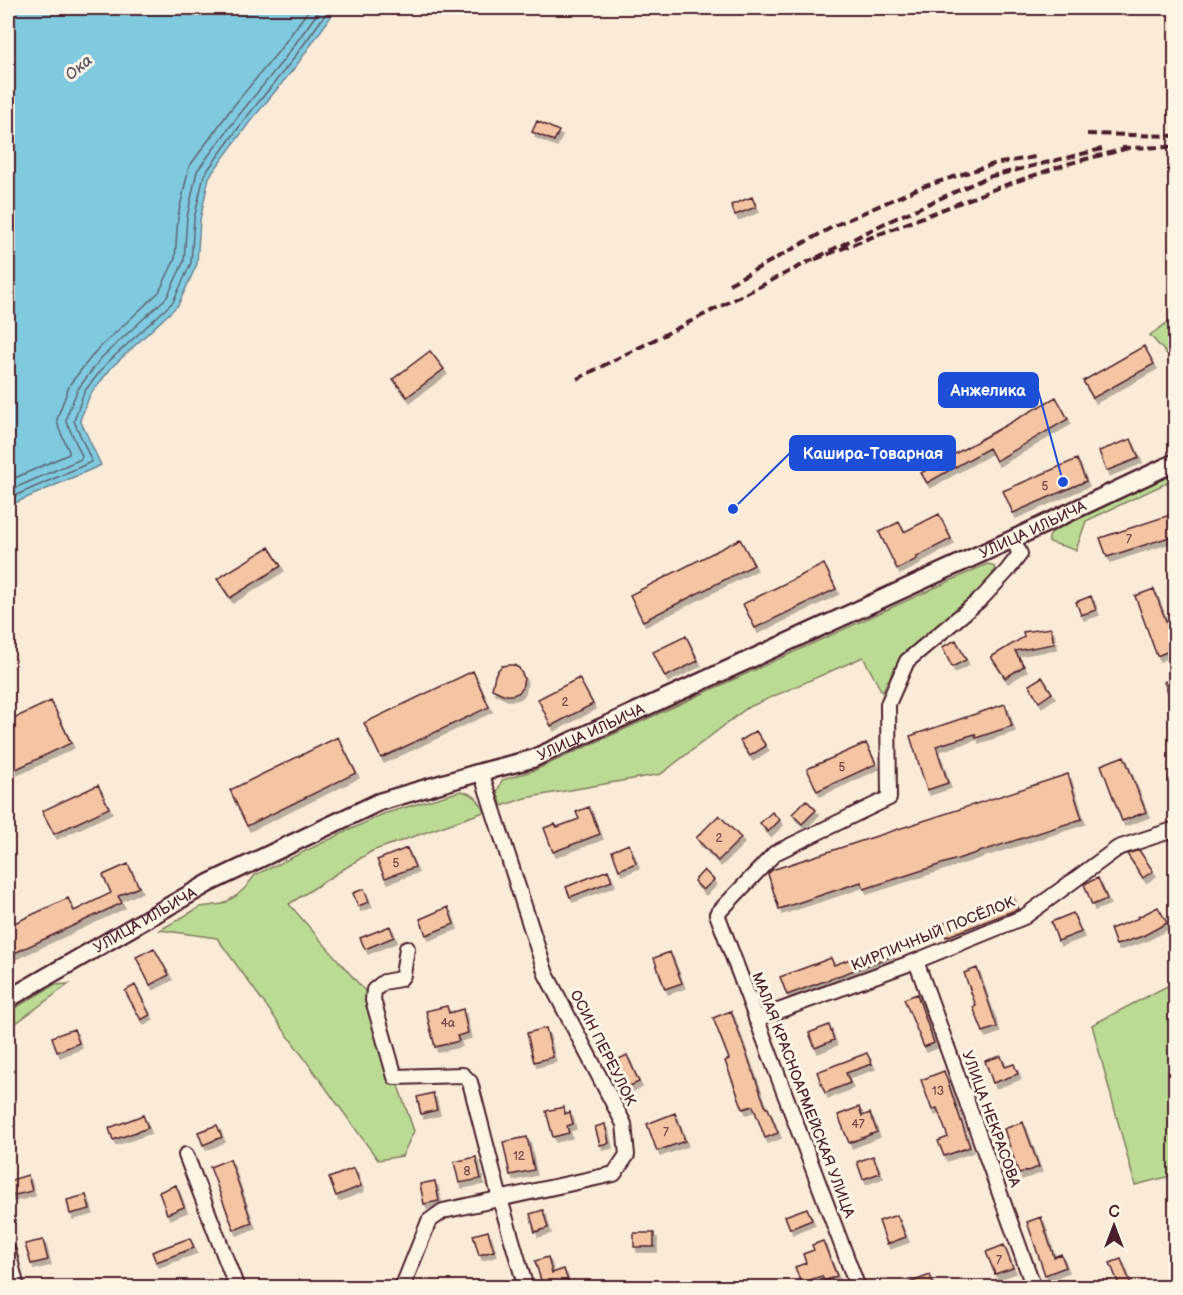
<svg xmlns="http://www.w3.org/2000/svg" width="1183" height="1295" font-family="'Balsamiq Sans',sans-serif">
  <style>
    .green { fill: #bbdb94; stroke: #827d60; stroke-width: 1.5 }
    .water { fill: #7fcadf; stroke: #6a8697; stroke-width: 1.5 }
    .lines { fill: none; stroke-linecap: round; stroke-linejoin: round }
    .shore { stroke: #5f6373; stroke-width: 1.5 }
    .building { fill: #f4c4a3; stroke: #4a1f2b; stroke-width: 1.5; filter: url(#shadow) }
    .minor-casing { stroke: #4a1f2b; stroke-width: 18 }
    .tertiary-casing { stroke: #4a1f2b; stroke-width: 21 }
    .minor { stroke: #fcf5e5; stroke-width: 14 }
    .tertiary { stroke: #fcf5e5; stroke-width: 16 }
    .rail { stroke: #4a1f2b; stroke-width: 4; stroke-dasharray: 9 4.5; stroke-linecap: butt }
    .labels { text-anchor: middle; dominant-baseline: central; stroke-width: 6; stroke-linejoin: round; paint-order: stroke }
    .number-label { font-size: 12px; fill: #744849 }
    .street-label { font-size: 15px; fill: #4a1f2b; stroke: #fcf5e5 }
    .water-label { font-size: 16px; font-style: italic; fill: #5a5261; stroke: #fcf5e5 }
    .leader { fill: none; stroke: #1d4ed8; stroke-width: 2 }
    .callout-dot { fill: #1d4ed8; stroke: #fcf5e5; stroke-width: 2 }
    .callout { fill: #1d4ed8; stroke: #1d4ed8; stroke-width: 2 }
    .callout-label { font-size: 16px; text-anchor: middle; font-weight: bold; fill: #fff }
  </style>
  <defs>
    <filter id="shadow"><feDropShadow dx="3" dy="5" stdDeviation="0" flood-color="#0004"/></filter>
  </defs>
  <rect width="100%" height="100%" fill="#faebd8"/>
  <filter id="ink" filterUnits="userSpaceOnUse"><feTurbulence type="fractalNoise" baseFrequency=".0167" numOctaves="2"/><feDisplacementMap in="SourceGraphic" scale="12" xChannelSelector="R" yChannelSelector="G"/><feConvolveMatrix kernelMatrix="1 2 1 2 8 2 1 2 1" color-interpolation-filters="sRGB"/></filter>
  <g filter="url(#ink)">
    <path class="green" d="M1175 317V363L1150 335Z
      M1175 473V479L1086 521 1076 550 1049 542C1048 535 1051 533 1057 529Z
      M987 564 992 565 995 568C987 595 927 630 906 652 896 661 889 680 882 692L863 657 747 708 661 774 525 798 502 806 497 792 502 780 535 770Z
      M461 791C476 795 478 798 484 812L372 851 289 904 373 1000 395 1077 414 1131 402 1156 378 1160 217 938 160 930 200 907 223 904 236 896 245 888 255 875 383 814Z
      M1175 982V1175L1135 1185 1092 1025Z
      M69 984 8 1029V1012L54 985Z"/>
    <path class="water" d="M8 8H337L296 66 249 123 209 177 200 220 197 264 178 305 112 367 90 395 80 420 101 465 8 506Z"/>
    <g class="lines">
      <path class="shore" d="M8 481 69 454V451L59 429 57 420 59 413 70 384 96 351 159 292 175 259 178 216 189 167 231 109 278 52 310 8
        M8 491 81 459 82 456 66 421 67 415 78 389 101 358 167 297 184 261 187 217 197 171 239 115 285 58 321 8
        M8 499 91 462V460L74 421 84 392 107 363 173 302 191 263 194 219 204 175 245 119 291 62 330 8"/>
    </g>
    <path class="building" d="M537 121 559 131 554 141 532 132Z
      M752 197 756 207 735 215 731 205Z
      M1144 346 1154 364 1093 398 1083 381Z
      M430 351 444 369 407 397 393 379Z
      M1056 397 1068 419 996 461 989 448 927 483 921 473Z
      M1131 439 1139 458 1106 471 1099 451Z
      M1077 459 1086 481 1013 513 1003 491Z
      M1176 513V535L1107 557 1100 538Z
      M939 514 951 539 916 557 917 559 897 569 879 532 899 522 904 532Z
      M740 539 754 565 643 621 630 595Z
      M269 547 281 566 230 598 217 579Z
      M824 564 836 589 755 628 743 604Z
      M1154 589 1176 648 1157 656 1135 596Z
      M1091 596 1096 610 1081 615 1076 602Z
      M1051 628 1054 644 1015 651 1024 666 1005 678 991 657 1024 637 1023 632Z
      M686 636 698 661 665 677 653 652Z
      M956 640 966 660 952 667 942 647Z
      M508 665H514L519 668 524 678 522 689 518 693 512 695H505L492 689 495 675 498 670 502 666Z
      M473 671 489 707 381 758 364 723Z
      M1042 677 1052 693 1039 702 1029 685Z
      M1176 677V710H1175L1164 682Z
      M579 678 593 704 551 726 538 699Z
      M51 701 71 743 8 773V721Z
      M1005 704 1012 726 976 738 975 734 936 746 948 783 927 790 910 736Z
      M756 731 766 746 750 756 740 741Z
      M338 737 356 773 247 826 230 790Z
      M866 743 876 764 817 791 807 769Z
      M1124 756 1146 812 1122 821 1101 765Z
      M1068 774 1082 819 864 889 861 882 779 909 768 874 772 870Z
      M98 785 109 808 54 834 42 811Z
      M806 800 816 810 802 824 792 814Z
      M589 807 600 834 553 852 544 828 555 824 557 827 579 819 576 812Z
      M772 812 780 820 768 832 760 823Z
      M719 815 741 838 718 861 696 838Z
      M629 844 636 863 619 870 612 851Z
      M407 848 415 867 385 878 377 860Z
      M1139 850 1153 871 1143 878 1127 854Z
      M128 864 139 887 118 896 122 903 8 956V926L68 898 74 911 111 893 103 875Z
      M608 870 612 881 570 897 566 887Z
      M704 870 714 880 703 890 694 881Z
      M1098 878 1107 899 1092 905 1084 884Z
      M364 889 369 902 358 906 353 893Z
      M1013 896 1018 909 946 937 941 924Z
      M448 907 454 924 426 935 420 919Z
      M1158 907 1167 923 1143 936 1116 945 1110 929 1139 918 1138 917Z
      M1073 913 1081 932 1058 941 1051 922Z
      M390 926 394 937 365 949 360 938Z
      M888 945 892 956 787 995 780 977 831 958 834 965Z
      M154 948 169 975 150 985 136 957Z
      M670 952 682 983 665 989 654 958Z
      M977 968 997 1027 983 1032 973 1007 976 1006 964 973Z
      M135 985 150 1015 141 1020 125 991Z
      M917 994 934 1043 924 1047 904 999Z
      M447 1006 449 1013 463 1009 468 1033 457 1036 459 1041 435 1047 426 1011Z
      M731 1011 766 1108H768L778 1133 765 1138 753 1106 743 1109 725 1061 729 1059 713 1018Z
      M829 1025 834 1040 815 1048 809 1033Z
      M546 1028 553 1057 534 1062 527 1033Z
      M74 1029 79 1043 57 1052 52 1037Z
      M867 1053 872 1064 846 1073 850 1083 825 1093 817 1072Z
      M627 1055 639 1082 620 1090 609 1064Z
      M1001 1056 1005 1067 1014 1064 1018 1074 993 1083 985 1061Z
      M944 1071 970 1147 944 1156 938 1141 948 1137 937 1108 932 1110 921 1080Z
      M433 1093 437 1110 421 1114 417 1097Z
      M564 1107 565 1114 570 1112 573 1124 567 1126 569 1133 553 1137 546 1111Z
      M859 1107 862 1116 870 1113 877 1132 849 1143 838 1115Z
      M675 1113 685 1141 657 1151 647 1124Z
      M143 1115 148 1128 113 1140 109 1128Z
      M1023 1122 1039 1167 1019 1174 1004 1129Z
      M605 1124 609 1143 600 1145 595 1127Z
      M217 1125 222 1137 203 1145 198 1132Z
      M527 1137 534 1170 510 1175 503 1142Z
      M873 1156 880 1173 863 1179 857 1162Z
      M476 1157 481 1179 459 1183 454 1162Z
      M230 1159 252 1223 234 1230 210 1167Z
      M354 1168 361 1186 336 1196 329 1178Z
      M28 1175 32 1191 11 1196 8 1181Z
      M435 1181 439 1201 424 1204 420 1184Z
      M176 1185 184 1207 167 1214 159 1192Z
      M86 1195 90 1209 70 1214 67 1200Z
      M807 1208 812 1220 790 1229 785 1216Z
      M543 1210 548 1228 535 1232 530 1214Z
      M897 1215 906 1237 887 1244 879 1221Z
      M1041 1217 1054 1257 1061 1254 1066 1267 1045 1275 1027 1222Z
      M488 1231 494 1251 479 1255 473 1235Z
      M634 1233H654V1247H634Z
      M190 1238 194 1248 156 1262 152 1252Z
      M43 1240 48 1260 31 1264 25 1244Z
      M823 1241 837 1276 824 1281 822 1276 801 1283 795 1267 806 1263 803 1254 814 1250 812 1245Z
      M1004 1245 1013 1268 995 1274 986 1252Z
      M548 1257 552 1273 564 1269 570 1287H543L535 1261Z
      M1121 1259 1132 1287H1120L1110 1263Z
      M930 1275 935 1287H901V1286Z"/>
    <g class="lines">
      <g class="minor-casing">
        <path id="minor" d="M407 948 403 975 400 979 384 982 374 990 373 1000 395 1077 463 1075 470 1082 500 1199 526 1288
          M916 961 1034 1288
          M756 1019 916 961 1024 917 1118 848 1176 829
          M186 1155 237 1288
          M8 1251 17 1288
          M402 1288 429 1221 443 1211 614 1174 627 1155 624 1124 546 974 481 772
          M858 1288 717 914 775 853 889 798 888 704 907 661 982 598 1007 571 1020 554 1013 539"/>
      </g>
      <g class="tertiary-casing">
        <g id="tertiary">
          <path id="s1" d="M8 999 209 883 379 802 481 772 532 759 1013 539 1176 462"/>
        </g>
      </g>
      <use href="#minor" class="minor"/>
      <use href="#tertiary" class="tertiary"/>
      <path class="rail" d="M1087 134 1176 136
        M1122 148 1176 147
        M1102 149 988 177 883 224 808 262 1000 187 1067 164 1129 148
        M729 284 838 224 919 188 994 164 1035 157
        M577 379 808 262"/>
    </g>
  </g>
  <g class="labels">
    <g class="number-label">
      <text x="1045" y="486">5</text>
      <text x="1129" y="539">7</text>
      <text x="565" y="702">2</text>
      <text x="842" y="767">5</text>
      <text x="719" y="838">2</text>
      <text x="396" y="863">5</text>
      <text x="448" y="1023">4а</text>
      <text x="938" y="1091">13</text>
      <text x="858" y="1124">47</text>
      <text x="666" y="1132">7</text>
      <text x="519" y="1156">12</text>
      <text x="467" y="1171">8</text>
      <text x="999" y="1260">7</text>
    </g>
    <g class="street-label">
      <text stroke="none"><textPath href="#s1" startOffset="1130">УЛИЦА ИЛЬИЧА</textPath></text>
      <text stroke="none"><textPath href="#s1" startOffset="644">УЛИЦА ИЛЬИЧА</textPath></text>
      <text stroke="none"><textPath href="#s1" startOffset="158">УЛИЦА ИЛЬИЧА</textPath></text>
      <text transform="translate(933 934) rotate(-22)">КИРПИЧНЫЙ ПОСЁЛОК</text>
      <text transform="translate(603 1048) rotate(63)">ОСИН ПЕРЕУЛОК</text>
      <text transform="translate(803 1095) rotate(69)">МАЛАЯ КРАСНОАРМЕЙСКАЯ УЛИЦА</text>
      <text transform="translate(991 1119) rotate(70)">УЛИЦА НЕКРАСОВА</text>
    </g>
    <g class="water-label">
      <text transform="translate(79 68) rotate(-40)">Ока</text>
    </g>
  </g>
  <path class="leader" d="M1063 482L1038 390M733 509L790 453"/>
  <g class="callout-dot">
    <circle cx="1063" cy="482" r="6"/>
    <circle cx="733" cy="509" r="6"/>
  </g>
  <g class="callout">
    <rect x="939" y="373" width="99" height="34" rx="6"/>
    <rect x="790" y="436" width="165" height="34" rx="6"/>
  </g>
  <g class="callout-label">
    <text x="988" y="396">Анжелика</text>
    <text x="873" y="459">Кашира-Товарная</text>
  </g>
  <rect width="1183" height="1295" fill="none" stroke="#fcf5e5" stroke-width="30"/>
  <rect x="15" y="15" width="1153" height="1265" fill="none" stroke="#4a1f2b" stroke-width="2" filter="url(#ink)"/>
  <g transform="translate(1114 1226)" stroke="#fcf5e5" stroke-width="4.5" paint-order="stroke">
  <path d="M0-4.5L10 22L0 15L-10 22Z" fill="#4a1f2b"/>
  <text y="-9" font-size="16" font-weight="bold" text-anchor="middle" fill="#4a1f2b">С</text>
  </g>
</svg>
